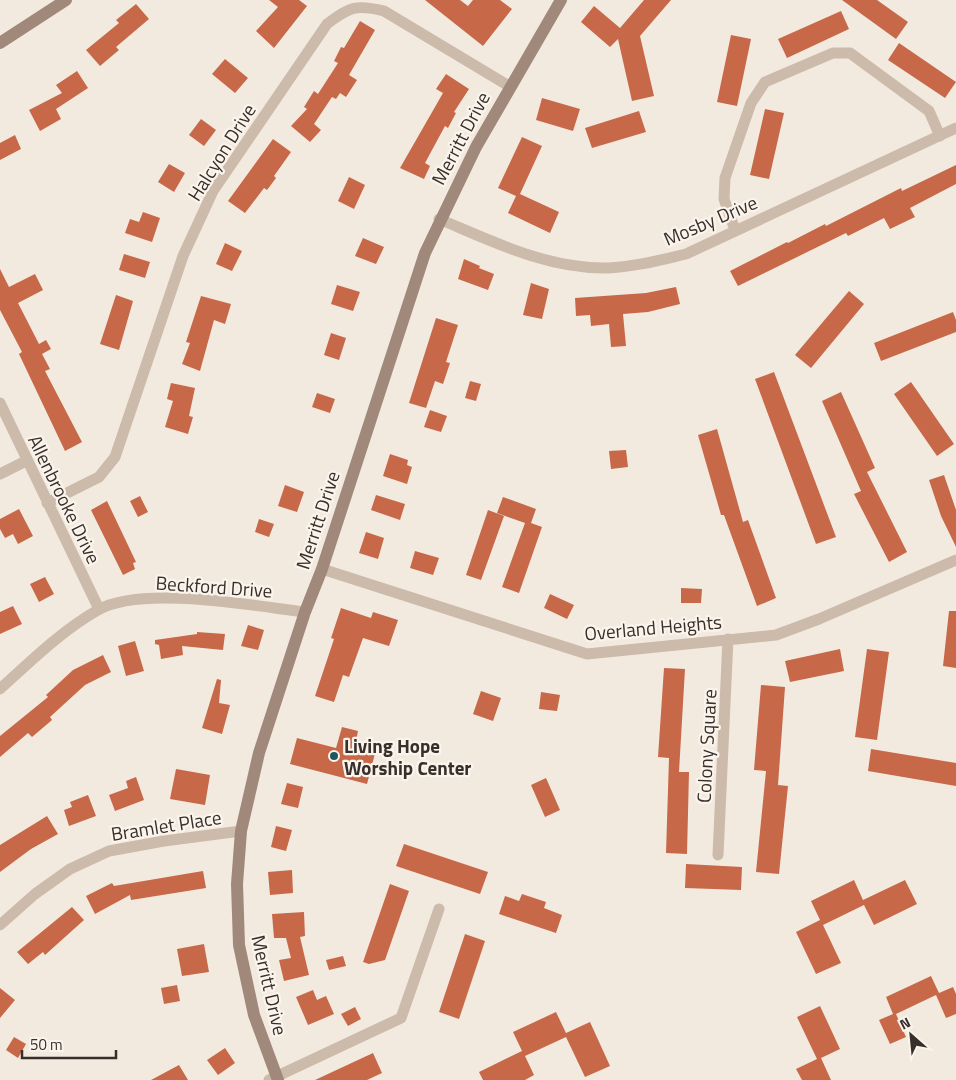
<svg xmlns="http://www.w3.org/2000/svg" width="956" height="1080" font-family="'Titillium Web',sans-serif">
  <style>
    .building { fill: #c76849 }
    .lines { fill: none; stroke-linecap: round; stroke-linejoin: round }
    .street { stroke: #ccbaaa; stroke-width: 11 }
    .secondary { stroke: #a0897b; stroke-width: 12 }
    .poi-dot { fill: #1e585c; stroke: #faf4ec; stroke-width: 2 }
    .labels { text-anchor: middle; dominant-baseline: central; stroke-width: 4.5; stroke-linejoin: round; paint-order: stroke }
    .street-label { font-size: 19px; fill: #392f2a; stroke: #faf4ec }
    .poi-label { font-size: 19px; font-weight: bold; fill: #392f2a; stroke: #faf4ec; text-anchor: start }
  </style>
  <rect width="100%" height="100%" fill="#f3eadf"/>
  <path class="building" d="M269 0H299L307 6 274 48 256 31 278 7Z
    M425 0H460L468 6 473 0H500L512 9 483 46Z
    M644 0H671L640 36 654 96 632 101 618 39 610 47 581 22 594 6 620 28Z
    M842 0H877L908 22 896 39Z
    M136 4 149 19 116 47 119 50 100 66 86 50 119 23 116 20Z
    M841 11 849 29 787 58 778 39Z
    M360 21 375 30 349 75 357 80 346 97 340 93 336 99 332 97 314 124 321 130 310 142 291 126 307 109 304 107 314 91 318 94 338 63 334 61 341 47 344 48Z
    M731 35 751 39 737 106 717 102Z
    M899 43 956 82 945 98 888 60Z
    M225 59 248 78 235 93 212 74Z
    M77 71 88 88 56 109 61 119 40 131 29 110 62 93 56 85Z
    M446 74 469 89 454 112 456 113 448 128 445 126 425 163 430 166 424 179 400 168 443 93 436 89Z
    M542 98 580 109 573 131 536 120Z
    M765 109 784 113 769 179 750 175Z
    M639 111 646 132 592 148 585 128Z
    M201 119 216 130 204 146 189 135Z
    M15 135 21 149 0 160V143Z
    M522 137 542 146 520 194 559 212 550 233 508 213 516 196 498 188Z
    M273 139 291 152 274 176 276 178 267 190 264 188 245 213 228 201Z
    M169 164 185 173 174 192 158 182Z
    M956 165V184L910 208 915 217 890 229 884 218 848 236 846 233 738 286 730 271 787 242 788 243 825 224 826 226 901 188 902 191Z
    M349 177 365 185 354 209 338 201Z
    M143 212 160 218 152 242 125 233 130 219 139 222Z
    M363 238 384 247 376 264 355 256Z
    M225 243 242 251 232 271 216 264Z
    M124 254 150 262 145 278 119 270Z
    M464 259 480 266 479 268 494 274 488 290 458 279Z
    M0 269 9 287 35 274 43 290 18 303 39 344 46 340 51 349 42 354 50 369 45 371 82 442 65 451 19 354 22 352 0 310Z
    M531 283 549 289 542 319 523 315Z
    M337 285 360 292 353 311 331 304Z
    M676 287 680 304 648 312 623 314 626 346 611 347 609 324 591 326 590 315 576 316 575 298 646 293Z
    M849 291 864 304 811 368 795 355Z
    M116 295 133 301 119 350 100 344Z
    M201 296 231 304 225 324 214 320 200 371 182 364 190 343 186 342Z
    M953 312 956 320V332L881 361 874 343Z
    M436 318 458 325 446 362 450 363 443 384 435 381 426 408 409 403Z
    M331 333 346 338 339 360 324 355Z
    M774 372 836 537 816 544 755 379Z
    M470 381 481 384 476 401 465 398Z
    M911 382 954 444 937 456 894 394Z
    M171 383 195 388 189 416 193 417 188 434 165 427 173 401 167 399Z
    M841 392 875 468 867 472 907 552 889 562 854 494 861 491 822 401Z
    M317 393 335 399 330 413 312 407Z
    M430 410 447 416 441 432 424 427Z
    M717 429 743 522 748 520 776 598 757 606 724 515H721L698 435Z
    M626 450 628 467 611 469 609 451Z
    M390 454 408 460 407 465 412 467 407 484 383 476Z
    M944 475 956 510V547L941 516 929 480Z
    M285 485 304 492 297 512 278 506Z
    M376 495 405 504 400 520 371 510Z
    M140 496 148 512 138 517 130 501Z
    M503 497 536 509 531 523 542 527 519 593 502 587 525 523 497 513Z
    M107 501 136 562 133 563 135 569 123 575 91 510Z
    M19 509 33 536 18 544 13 534 5 538 0 529V519Z
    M488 510 504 516 481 580 466 575Z
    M259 519 274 524 269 537 255 532Z
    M366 532 384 538 378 559 359 553Z
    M415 551 439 558 433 575 410 568Z
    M45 577 54 594 39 602 30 584Z
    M681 588 702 589 701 603H681Z
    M550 594 574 605 567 619 544 608Z
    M13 606 22 624 0 634V612Z
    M341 608 371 618 373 612 398 620 389 646 363 638 349 677 343 675 334 702 315 696 334 639 331 638Z
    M949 611H956V668L943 666Z
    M248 625 264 630 258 650 241 646Z
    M197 632 225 634 223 650 182 646 183 655 161 659 159 645 155 644V640L197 634Z
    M135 641 144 671 126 676 118 646Z
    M840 649 844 671 790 682 785 661Z
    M867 649 889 652 877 740 855 737Z
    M103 655 111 672 85 685 50 717 52 720 32 737 28 733 0 757V736L48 697 46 695 73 670Z
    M664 668 685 669 679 772H689L687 854 666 853 669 758 658 757Z
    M217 679 221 680 219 703 230 705 222 734 202 728Z
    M761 685 785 687 778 785 788 786 779 874 756 872 766 771 754 770Z
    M481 691 501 698 493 721 473 714Z
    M541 692 560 695 557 711 539 709Z
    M342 727 358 731 356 741 377 746 367 784 290 764 297 738 336 748Z
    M871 749 956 763V786L868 771Z
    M176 769 210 775 205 805 170 799Z
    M136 777 144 800 115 811 109 795 128 788 126 781Z
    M546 778 560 810 545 817 531 785Z
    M287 783 303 787 298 808 281 804Z
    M88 795 96 816 69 826 64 810 72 807 70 802Z
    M47 816 58 834 31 849 0 872V845Z
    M276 826 292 830 286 851 271 847Z
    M404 844 488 872 480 894 396 866Z
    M686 864 742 867 741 890 685 888Z
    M292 870 293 893 270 895 268 872Z
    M203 871 206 888 131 900 130 895 95 914 86 896 112 883 114 886Z
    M854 880 863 900 905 880 917 904 874 925 864 905 823 925 841 963 816 974 796 932 820 920 811 901Z
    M390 884 409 891 385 960 369 964 363 962Z
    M522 894 546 902 544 908 562 915 556 933 499 914 505 896 519 901Z
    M72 907 84 920 45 955 43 952 28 964 17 952Z
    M304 912 305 936 300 937 309 975 284 981 279 960 291 958 286 938H274L272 914Z
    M465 934 485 941 459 1019 439 1012Z
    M204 944 209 972 182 976 177 949Z
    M343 956 346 966 329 970 326 960Z
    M931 976 939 993 953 987 956 994V1014L946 1018 936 995 896 1014 906 1037 890 1044 879 1020 893 1014 886 997Z
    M177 985 180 1001 164 1004 161 988Z
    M0 988 15 1000 0 1018Z
    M313 990 317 1000 326 996 334 1014 308 1025 296 997Z
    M820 1006 840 1049 821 1058 831 1080H802L796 1069 817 1059 797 1017Z
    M355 1007 361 1019 348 1026 341 1014Z
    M556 1012 566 1033 590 1022 610 1066 585 1077 566 1037 525 1056 534 1075 525 1080H483L479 1072 522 1051 513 1032Z
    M14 1037 26 1044 18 1058 6 1050Z
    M225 1048 235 1063 218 1075 207 1060Z
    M373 1053 382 1073 367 1080H315Z
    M179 1065 188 1080H151Z"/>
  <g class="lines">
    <path class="street" d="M439 219C492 241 547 269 607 268 634 267 660 260 686 254L956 128
      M735 230 724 199 725 178 751 103 765 82 833 53H850L929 111 940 136
      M0 403 99 609
      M0 474 26 461
      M47 503 99 477 115 457 183 256 213 191 327 24C349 7 356 4 384 11L509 86
      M322 569 587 654 776 635 819 619 956 560
      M0 689C31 661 61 631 98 610 142 585 253 606 305 612
      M718 855 728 639
      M0 925 35 894 70 869 109 851 164 841 241 831
      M269 1080 401 1018 439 909"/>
    <path class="secondary" d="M0 43 66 0
      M278 1080 254 1015 239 945 237 884 241 831 259 753 305 612 322 569 425 253 476 147 561 0"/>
  </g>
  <circle class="poi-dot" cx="334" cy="756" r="5"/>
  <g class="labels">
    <g class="street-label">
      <text transform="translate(460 138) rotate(-62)">Merritt Drive</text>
      <text transform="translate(221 152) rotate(-58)">Halcyon Drive</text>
      <text transform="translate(710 220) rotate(-23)">Mosby Drive</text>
      <text transform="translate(65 499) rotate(64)">Allenbrooke Drive</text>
      <text transform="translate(317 520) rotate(-72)">Merritt Drive</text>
      <text transform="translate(214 586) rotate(4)">Beckford Drive</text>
      <text transform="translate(653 627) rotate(-5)">Overland Heights</text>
      <text transform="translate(706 746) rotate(-87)">Colony Square</text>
      <text transform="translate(166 825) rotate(-9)">Bramlet Place</text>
      <text transform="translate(270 985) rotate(77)">Merritt Drive</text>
    </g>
    <g class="poi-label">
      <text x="344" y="745">Living Hope<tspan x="344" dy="22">Worship Center</tspan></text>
    </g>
  </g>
  <g transform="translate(911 1035) rotate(333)" stroke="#faf4ec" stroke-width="4" paint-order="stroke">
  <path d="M0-4L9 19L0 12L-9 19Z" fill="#392f2a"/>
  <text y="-8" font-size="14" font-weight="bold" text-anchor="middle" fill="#392f2a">N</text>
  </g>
  <path d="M22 1050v8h94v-8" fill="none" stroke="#392f2a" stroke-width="2.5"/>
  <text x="30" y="1050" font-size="15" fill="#392f2a" stroke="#faf4ec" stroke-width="4" paint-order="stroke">50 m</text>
</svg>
